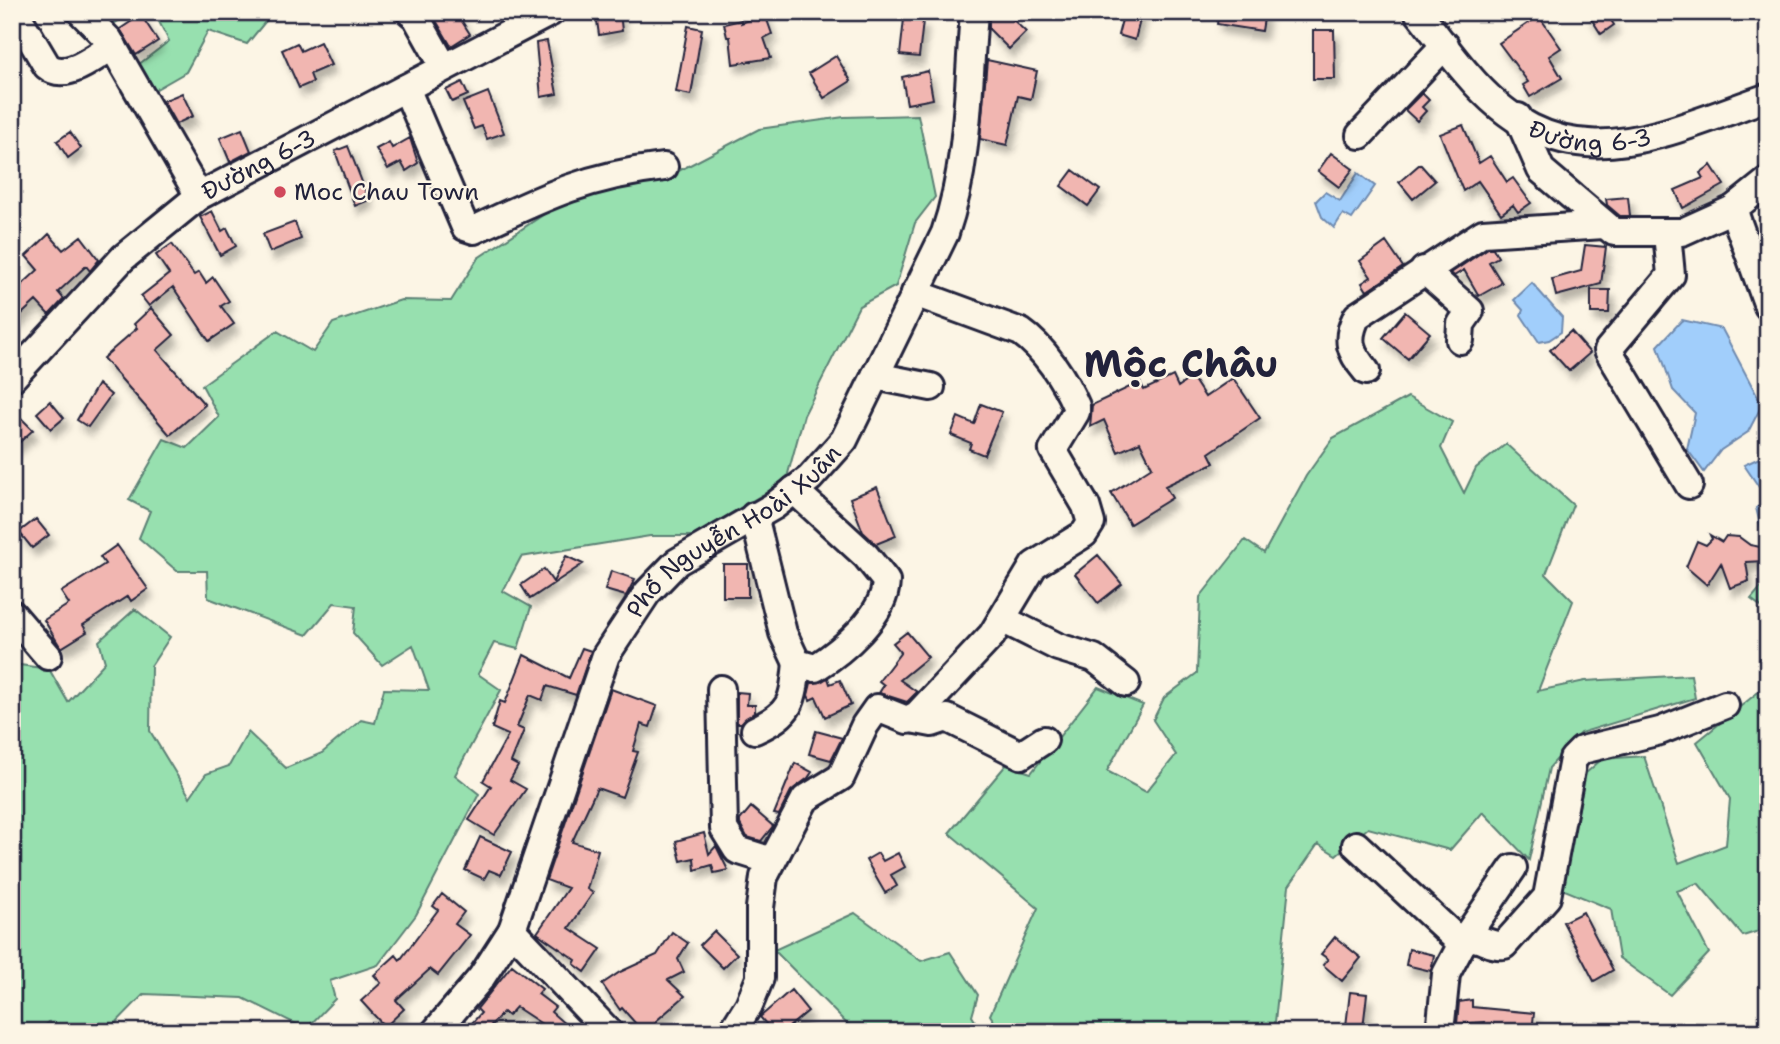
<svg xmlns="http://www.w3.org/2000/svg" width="1780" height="1044" font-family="'Shantell Sans',sans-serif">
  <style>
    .green { fill: #97e0af; stroke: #5c8175; stroke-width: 2 }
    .water { fill: #a1cefb; stroke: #6e89ae; stroke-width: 2 }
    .building { fill: #f1b6b1; stroke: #22223b; stroke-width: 2; filter: url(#shadow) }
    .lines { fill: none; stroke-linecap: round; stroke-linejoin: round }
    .minor-casing { stroke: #22223b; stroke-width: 32 }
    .minor { stroke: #fcf5e5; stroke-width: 26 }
    .poi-dot { fill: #d1495b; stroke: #fcf5e5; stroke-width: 2.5 }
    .labels { text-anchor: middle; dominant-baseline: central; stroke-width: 5; stroke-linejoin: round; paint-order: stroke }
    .street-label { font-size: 24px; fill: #22223b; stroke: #fcf5e5 }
    .poi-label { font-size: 24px; fill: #22223b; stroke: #fcf5e5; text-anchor: start }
    .town-label { font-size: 38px; font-weight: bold; fill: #22223b; stroke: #fcf5e5 }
  </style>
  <defs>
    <filter id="shadow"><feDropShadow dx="4.5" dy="8" stdDeviation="3.5" flood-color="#0004"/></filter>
  </defs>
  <rect width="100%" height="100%" fill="#fcf5e5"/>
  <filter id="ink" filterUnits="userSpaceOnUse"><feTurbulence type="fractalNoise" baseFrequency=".0143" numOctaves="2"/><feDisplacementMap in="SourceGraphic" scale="14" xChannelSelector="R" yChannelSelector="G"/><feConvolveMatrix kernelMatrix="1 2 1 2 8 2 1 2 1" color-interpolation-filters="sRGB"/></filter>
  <g filter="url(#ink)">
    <path class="green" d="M95 12H134L108 27Z
      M154 12H267L270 16 247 44 208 31 186 72 153 91 138 65 169 41Z
      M918 115 935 197 915 223 896 286 859 306 804 415 786 481 693 536H650L521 557 503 591 531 607 518 649 494 643 478 674 501 690 455 775 479 794 416 915 378 965 330 981 335 999 306 1029 243 998 144 994 107 1032H59L49 1022 38 1032H12V664L49 669 68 702 105 662 99 641 135 609 170 637 151 666 150 731 190 797 206 774 229 766 248 732 286 768 322 753 361 720 375 723 384 689 429 690 413 645 382 665 353 633 356 606 334 603 307 635 208 598 207 571H177L139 538 150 511 129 500 164 439 187 448 219 417 202 385 277 331 313 352 333 323 401 300 451 301 478 258 552 209 595 194 667 177 759 129 844 117Z
      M1408 397 1452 422 1441 448 1464 493 1476 468 1506 444 1573 505 1546 574 1573 601 1538 691 1585 681 1691 675 1695 698 1580 733 1549 768 1529 860 1483 812 1450 850 1368 828 1336 855 1318 844 1289 886 1274 1032H1001L990 1015 1038 908 949 833 1006 765 1031 773 1098 687 1143 705 1107 771 1146 792 1176 755 1153 720 1164 698 1197 673 1200 597 1245 540 1264 553 1306 476 1333 438Z
      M1768 579V612L1751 599Z
      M1768 684V928L1743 936 1698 883 1677 891 1709 953 1670 995 1619 958 1611 909 1562 889 1586 773 1602 759 1644 756 1679 863 1726 845 1730 799 1697 742Z
      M855 913 921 961 950 952 978 995 972 1016 982 1032H855L774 950Z"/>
    <path class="water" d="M1358 173 1375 186 1352 219 1343 214 1334 228 1322 217 1316 201 1325 192 1340 201Z
      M1532 283 1562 317 1561 332 1549 340 1539 342 1521 315 1523 310 1514 300Z
      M1682 320 1722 329 1762 405 1748 432 1721 450 1704 472 1687 449 1695 413 1673 390 1658 346Z
      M1768 454V483L1759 487 1744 465Z
      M1768 500V534L1761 528 1756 508Z"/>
    <path class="building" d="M431 12H456L470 34 451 46Z
      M610 12H620L622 31 599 35 596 14Z
      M996 12H1005L1026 32 1009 49 989 29V19Z
      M1124 12H1142L1135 40 1118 35Z
      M1219 12H1265L1262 31 1217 24Z
      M1587 12H1606L1614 25 1601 34Z
      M765 14 772 34 764 38 771 58 733 64 730 37H727L724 24 741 20V23Z
      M141 15 158 41 136 55 120 29Z
      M1539 16 1561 48 1549 56 1562 78 1530 97 1523 85 1528 82 1499 43Z
      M904 19 923 21 919 57 900 55Z
      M688 26 702 29 691 95 676 92Z
      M1313 30H1334L1335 79H1313Z
      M547 41 557 94 541 97 536 43Z
      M320 42 331 65 310 74 313 82 299 88 282 50 297 43 301 51Z
      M836 56 851 81 824 98 809 73Z
      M987 60 1037 71 1031 99 1018 96 1007 145 980 139Z
      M928 71 933 99 907 104 902 77Z
      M462 82 468 95 452 102 446 90Z
      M488 92 504 133 487 139 482 126 474 129 463 102Z
      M182 93 193 116 176 124 163 101Z
      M1422 93 1429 100 1422 107 1426 111 1417 121 1405 110Z
      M1463 125 1479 163 1490 156 1507 182 1513 178 1531 203 1518 212 1513 205 1501 214 1478 181 1463 191 1440 134Z
      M242 129 251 151 230 162 220 138Z
      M70 132 81 148 68 158 57 141Z
      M410 138 418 163 406 171 401 162 388 169 376 149 389 142 392 148Z
      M348 146 369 200 355 206 335 151Z
      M1331 153 1353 169 1339 187 1318 171Z
      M1420 164 1435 181 1413 199 1399 182Z
      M1711 165 1724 185 1683 208 1675 190 1703 178 1700 173Z
      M1073 170 1100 190 1088 206 1061 186Z
      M1628 197 1630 216H1620L1607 205 1606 199Z
      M212 211 222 231 227 228 236 246 220 255 200 217Z
      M295 222 301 239 270 252 263 234Z
      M49 234 63 250 81 236 99 260 90 271 86 266 58 292 64 299 49 315 36 301 12 323V294L38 270 26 256Z
      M1386 242 1403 267 1367 291 1362 283 1371 277 1360 261Z
      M172 244 194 275 199 272 206 283 213 277 229 301 221 306 234 324 209 341 173 287 149 306 141 296 169 274 156 255Z
      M1585 245 1606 247 1601 284 1556 296 1552 279 1581 271Z
      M1488 248H1493L1498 257 1489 262 1502 283 1479 296 1464 270 1454 276 1451 273Z
      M1591 290H1610L1609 313H1591Z
      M151 308 174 335 157 350 205 405 170 435 103 358 137 328 134 324Z
      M1405 312 1430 333 1408 359 1383 338Z
      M1571 331 1590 353 1569 371 1550 350Z
      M1173 376 1178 387 1192 377 1205 397 1233 378 1260 418 1209 453 1214 463 1165 486 1172 498 1130 524 1111 493 1152 467 1140 442 1118 452 1104 420 1090 427 1092 405 1140 382 1144 390Z
      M98 384 111 395 88 427 77 420Z
      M50 401 64 418 51 429 37 413Z
      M981 404 1002 412 984 455 969 449 971 443 951 435 958 417 974 424Z
      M21 418 33 430 12 449V426Z
      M877 487 896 536 876 544 863 532 850 498Z
      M36 519 49 535 32 548 19 532Z
      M1710 535 1722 542 1726 536 1739 537 1750 545 1766 548 1765 561 1746 562 1749 581 1730 588 1721 563 1707 585 1686 567 1697 541 1706 545 1712 539Z
      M117 545 148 589 131 601 128 596 83 625 87 632 61 648 44 620 69 604 61 592 105 564 100 557Z
      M1098 555 1122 584 1098 603 1075 574Z
      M566 556 583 564 530 599 521 585 544 569 553 582Z
      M723 564H748V597H723Z
      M611 571 635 579 626 596 605 590Z
      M907 632 928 657 900 680 917 692 907 702 879 693 884 685 879 681 901 652 893 643Z
      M582 648 591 651 576 695 547 686 542 700 530 695 517 727 524 730 511 762 518 766 510 780 526 789 494 835 469 820 491 786 483 781 508 735 492 728 500 701 505 703 524 655 569 678Z
      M828 678 830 684 840 680 851 705 825 717 816 697 810 700 808 695 811 683Z
      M611 689 657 706 650 727 641 724 633 751 638 752 622 797 597 788 572 842 598 850 587 889 593 893 569 928 601 949 585 972 574 964 576 960 537 933 568 888 546 880Z
      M737 692 748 693 747 705H755V712L741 723H737Z
      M816 731 842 738 831 760 809 754Z
      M795 763 812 772 808 778 791 791 779 815 774 814Z
      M751 807 773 826 761 841 747 837 740 824V820Z
      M704 833 709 854 716 846 728 870 714 873 712 865 695 870 694 858 681 861 676 841Z
      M480 837 512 852 501 875 489 870 484 879 465 870Z
      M878 853 883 861 898 853 905 867 891 875 897 886 885 893 866 860Z
      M442 894 464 912 455 924 470 935 438 975 430 969 396 1000 404 1009 385 1027 361 1001 381 983 374 975 396 955 400 960 438 910 433 906Z
      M1583 912 1613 970 1594 981 1563 922Z
      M714 931 737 954 723 968 700 945Z
      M672 932 688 943 678 959 684 972 668 980 685 996 655 1022 663 1032H643L622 1008 620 1010 602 984 620 972 657 955Z
      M1335 937 1361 958 1342 981 1323 965 1328 959 1321 954Z
      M1409 949 1434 955 1431 971 1406 965Z
      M512 965 542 989 538 994 555 1007 551 1012 574 1032H554L516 1007 508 1016 503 1012 485 1032H464L481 1013 477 1009Z
      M791 990 808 1011 783 1032H773L760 1017Z
      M1350 992 1367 994 1363 1028 1346 1026Z
      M1472 1000V1007L1534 1013 1532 1032H1483L1484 1022 1457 1024 1459 1002Z"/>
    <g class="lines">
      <g class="minor-casing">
        <g id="minor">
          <path d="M15 12 47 66C66 82 94 57 113 46"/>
          <path d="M81 12 109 40 199 196"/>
          <path d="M410 12 416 17 444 67"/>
          <path id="s1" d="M1418 12C1435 33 1450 55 1468 75 1563 187 1653 137 1768 97"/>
          <path d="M406 88 465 227 474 230C544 197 586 176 664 167"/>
          <path d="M1518 117 1541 170 1614 232H1682L1733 209 1768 181"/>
          <path d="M1360 135 1445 45"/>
          <path d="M1733 209 1768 306"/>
          <path d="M1667 233 1671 275 1608 350 1689 485"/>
          <path d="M1424 270 1470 311 1461 324 1460 340"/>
          <path d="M1366 371C1350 352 1345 340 1357 316L1483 233 1604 225"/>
          <path d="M875 376 931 387"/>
          <path id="s2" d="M12 378 123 258 199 196 551 12"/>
          <path d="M754 516 783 633 797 663 815 668C842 651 885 616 886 581L866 556 794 490"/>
          <path d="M12 614 48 656"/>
          <path d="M1004 620 1058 647 1094 658 1126 683"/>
          <path d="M721 689 724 829 737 850 772 861"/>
          <path d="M911 719 932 723 947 718 1021 755 1044 740"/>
          <path d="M755 730C792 713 793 702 797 663"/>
          <path d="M1356 845 1462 944"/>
          <path d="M512 930 609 1032"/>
          <path d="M1465 938 1513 868"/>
          <path id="s3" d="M435 1032 481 978 512 930 606 655 647 593 677 562 774 506 810 478 844 440 945 233C969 163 968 86 974 12"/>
          <path d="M732 1032 749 1005 760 978V908L764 877 805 799 841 777 865 725 877 708 907 720 917 715 992 635 1034 565 1084 534 1091 523 1086 506 1053 450 1076 412V406C1065 380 1044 348 1021 332L915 293"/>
          <path d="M1440 1032 1446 974 1465 938C1479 935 1489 947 1504 945L1547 897 1573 759 1582 750 1660 731 1725 705"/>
        </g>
      </g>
      <use href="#minor" class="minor"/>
    </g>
  </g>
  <circle class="poi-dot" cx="280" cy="192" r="7"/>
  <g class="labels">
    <g class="street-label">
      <text stroke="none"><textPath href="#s1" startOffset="224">Đường 6-3</textPath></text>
      <text stroke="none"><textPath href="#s2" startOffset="329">Đường 6-3</textPath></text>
      <text stroke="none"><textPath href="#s3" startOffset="600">Phố Nguyễn Hoài Xuân</textPath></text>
    </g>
    <g class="poi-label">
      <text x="294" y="192">Moc Chau Town</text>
    </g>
    <g class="town-label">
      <text x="1181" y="363">Mộc Châu</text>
    </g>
  </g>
  <rect width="1780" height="1044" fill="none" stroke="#fcf5e5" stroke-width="42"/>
  <rect x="21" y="21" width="1738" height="1002" fill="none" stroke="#22223b" stroke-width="2.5" filter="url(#ink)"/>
</svg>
